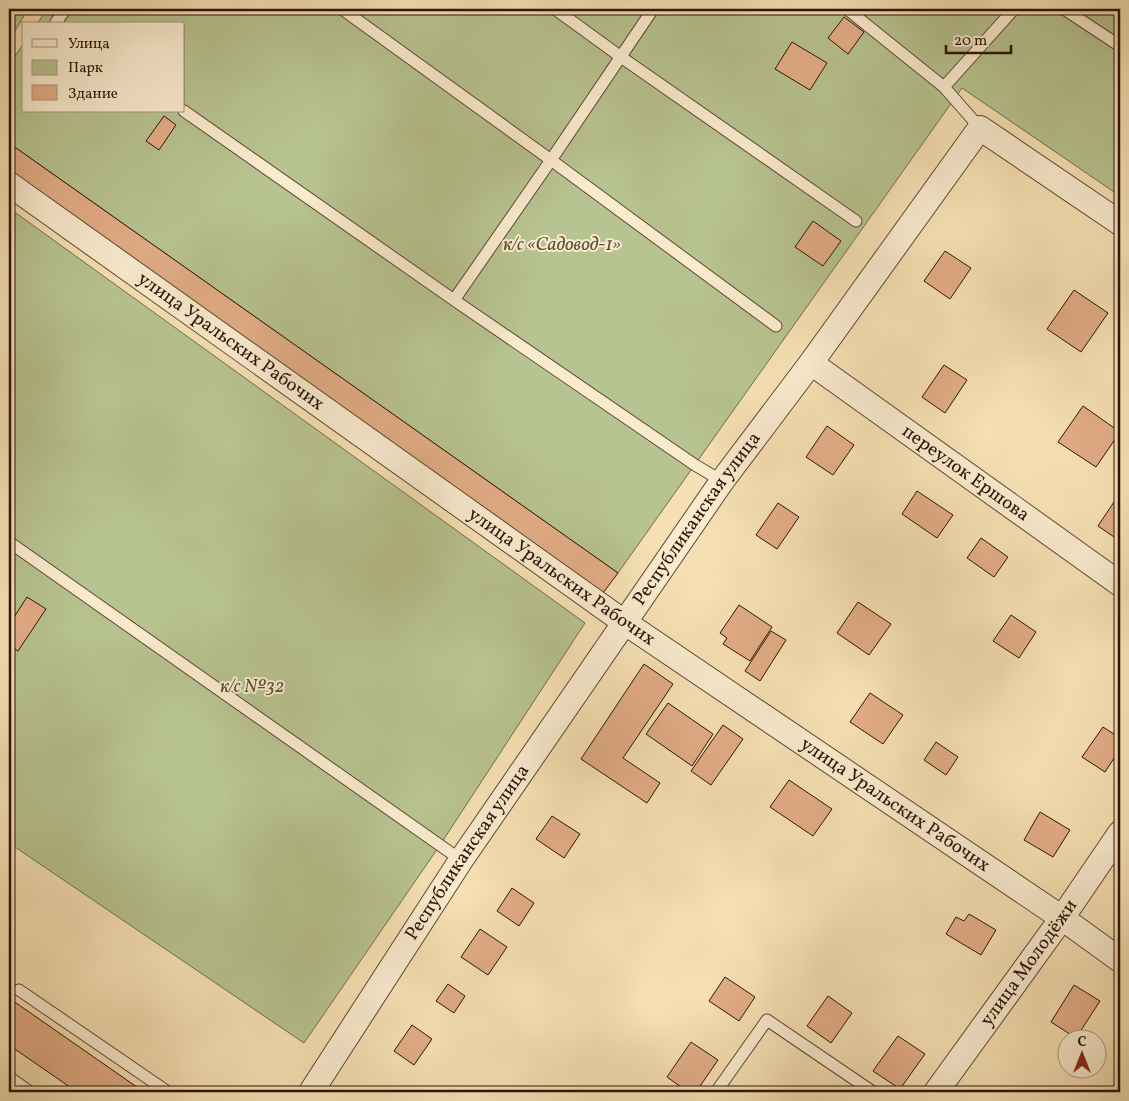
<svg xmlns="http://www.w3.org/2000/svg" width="1129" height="1101" font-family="Vollkorn,serif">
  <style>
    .green { fill: #b7c390; stroke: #726b4c }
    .building { fill: #e2ad86; stroke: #2d1307 }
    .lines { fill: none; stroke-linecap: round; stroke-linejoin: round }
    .service-casing { stroke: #5f4632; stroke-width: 13 }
    .minor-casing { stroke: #5f4632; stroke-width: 26 }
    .service { stroke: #f9ebce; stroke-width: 11 }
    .minor { stroke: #f9ebce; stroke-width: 24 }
    .labels { text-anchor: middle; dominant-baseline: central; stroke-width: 4; stroke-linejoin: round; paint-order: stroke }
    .park-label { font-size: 19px; font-style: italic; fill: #5d5137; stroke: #f9ebce }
    .street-label { font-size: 19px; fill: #2d1307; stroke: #f9ebce }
  </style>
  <rect width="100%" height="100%" fill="#f6e0b3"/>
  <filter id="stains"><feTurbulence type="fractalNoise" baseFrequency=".004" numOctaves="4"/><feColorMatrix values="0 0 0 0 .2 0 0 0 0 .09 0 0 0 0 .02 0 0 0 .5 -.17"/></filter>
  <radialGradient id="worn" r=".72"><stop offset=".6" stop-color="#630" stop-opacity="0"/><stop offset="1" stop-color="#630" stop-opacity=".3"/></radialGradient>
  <path class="green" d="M9 9H28L9 41Z
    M47 9H1120V196L962 88 618 573 9 143V65L24 43V111H184V24H37Z
    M9 208 585 623 440 845 304 1043 9 843Z"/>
  <path class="building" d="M844 17 864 32 848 54 828 38Z
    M792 42 827 63 810 90 775 69Z
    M164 116 176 125 159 150 146 141Z
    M9 143 618 573 603 593 9 174Z
    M813 221 841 241 823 266 795 247Z
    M945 251 971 268 950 299 924 281Z
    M1074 290 1108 313 1081 352 1047 329Z
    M944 365 967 380 945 413 922 397Z
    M1083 406 1120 432 1096 467 1058 442Z
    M827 426 854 445 833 475 806 457Z
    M917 491 953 515 937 538 902 514Z
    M1116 499 1120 502V541L1098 526Z
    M778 503 799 517 777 549 756 535Z
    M981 538 1008 557 994 577 967 558Z
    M27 597 46 609 18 651 9 645V625Z
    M858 602 891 624 869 655 837 633Z
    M739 605 772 627 750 661 723 644 727 638 720 633Z
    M1011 615 1036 632 1019 658 993 641Z
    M771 631 786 640 760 681 745 671Z
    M644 664 673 684 623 758 660 783 647 803 581 759Z
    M870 693 903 715 883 744 850 722Z
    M668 703 713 734 692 766 646 734Z
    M723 725 743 739 711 785 691 771Z
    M1103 727 1120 738V749L1105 772 1082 757Z
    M936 742 958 757 946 775 924 760Z
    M789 780 832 809 813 836 770 807Z
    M1040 812 1070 830 1053 857 1024 840Z
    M552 816 580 834 564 858 536 839Z
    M512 888 534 903 519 926 497 911Z
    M969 914 996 930 981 955 946 934 956 917 964 921Z
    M480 929 507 947 488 975 461 957Z
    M725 977 755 997 739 1021 709 1001Z
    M448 984 465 996 454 1013 436 1001Z
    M1074 985 1100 1001 1076 1038 1051 1022Z
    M828 996 852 1013 831 1043 807 1026Z
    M9 998 144 1092H77L9 1045Z
    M412 1025 432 1039 414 1065 394 1051Z
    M898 1036 925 1054 900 1089 873 1071Z
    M691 1042 718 1060 696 1092H688L667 1077Z"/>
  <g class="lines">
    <g class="service-casing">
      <path id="service" d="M342 9 551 160 776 326
        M555 9 621 57 856 221
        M847 9 944 87 980 128
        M1064 9 1120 46
        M59 24 56 22 66 9
        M944 87 1014 9
        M184 111 454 300 695 465 722 481
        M454 300 551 160 653 9
        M9 542 461 860
        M19 990 168 1092
        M9 1077 30 1092
        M716 1092 767 1020 873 1092"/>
    </g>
    <g class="minor-casing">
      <g id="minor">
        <path id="s1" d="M9 184 624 622 1062 918 1120 960"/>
        <path id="s2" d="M811 363 1120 584"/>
        <path id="s3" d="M311 1092 461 860 722 481 811 363 980 128 1120 223"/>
        <path id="s4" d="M936 1092 1062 918 1120 833"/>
      </g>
    </g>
    <use href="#service" class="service"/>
    <use href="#minor" class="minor"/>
  </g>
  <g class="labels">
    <g class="park-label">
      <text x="562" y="245">к/с «Садовод-1»</text>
      <text x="252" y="687">к/с №32</text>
    </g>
    <g class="street-label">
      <text stroke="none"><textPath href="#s1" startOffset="272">улица Уральских Рабочих</textPath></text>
      <text stroke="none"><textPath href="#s2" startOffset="190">переулок Ершова</textPath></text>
      <text stroke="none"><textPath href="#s3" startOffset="691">Республиканская улица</textPath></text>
      <text stroke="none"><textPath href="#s1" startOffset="678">улица Уральских Рабочих</textPath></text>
      <text stroke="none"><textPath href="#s1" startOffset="1082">улица Уральских Рабочих</textPath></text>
      <text stroke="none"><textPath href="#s3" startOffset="286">Республиканская улица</textPath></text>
      <text stroke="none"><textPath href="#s4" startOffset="159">улица Молодёжи</textPath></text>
    </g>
  </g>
  <rect width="1129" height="1101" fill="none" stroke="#f6e0b3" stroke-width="30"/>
  <rect x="10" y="10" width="1109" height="1081" fill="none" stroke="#2d1307" stroke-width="2.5"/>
  <rect x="15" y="15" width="1099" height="1071" fill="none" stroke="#2d1307"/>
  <rect x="22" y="22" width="162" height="90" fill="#f9ebce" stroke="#a7957e"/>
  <rect x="32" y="39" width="25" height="8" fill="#f9ebce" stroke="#a7957e"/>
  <text x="68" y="48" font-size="15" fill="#2d1307">Улица</text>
  <rect x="32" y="60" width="25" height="15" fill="#b7c390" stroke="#a7957e"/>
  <text x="68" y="72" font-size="15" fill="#2d1307">Парк</text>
  <rect x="32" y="85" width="25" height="15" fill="#e2ad86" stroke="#a7957e"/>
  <text x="68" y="98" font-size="15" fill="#2d1307">Здание</text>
  <g transform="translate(1082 1054)"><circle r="24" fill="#f9ebce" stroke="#a7957e"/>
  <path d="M0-4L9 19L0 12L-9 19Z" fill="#8f2418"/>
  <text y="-8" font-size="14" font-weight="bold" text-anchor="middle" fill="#2d1307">С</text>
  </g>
  <path d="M946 45v8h65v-8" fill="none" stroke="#2d1307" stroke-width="2.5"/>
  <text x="954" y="45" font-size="15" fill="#2d1307" stroke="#f9ebce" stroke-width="4" paint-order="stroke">20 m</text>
  <rect width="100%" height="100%" filter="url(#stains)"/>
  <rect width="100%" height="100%" fill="url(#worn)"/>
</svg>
